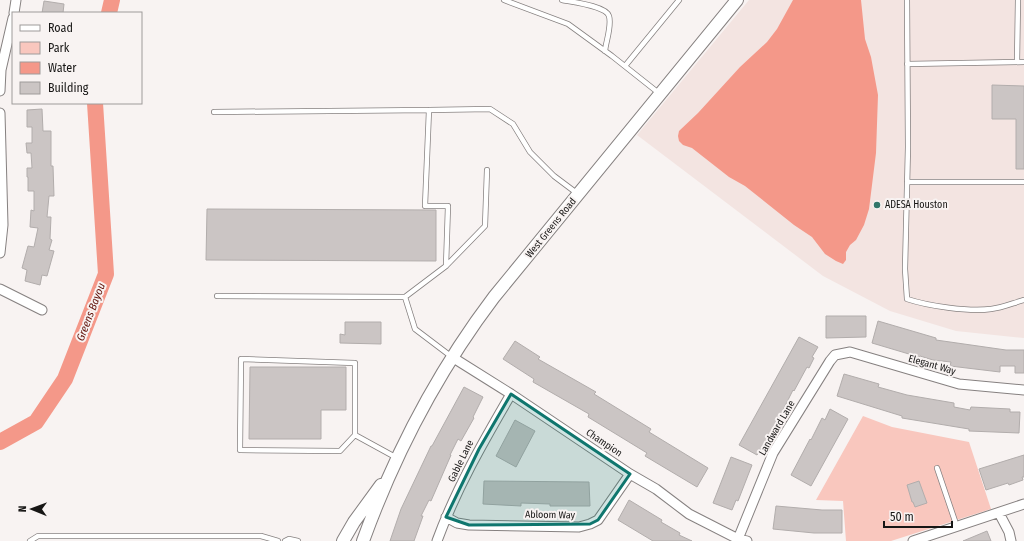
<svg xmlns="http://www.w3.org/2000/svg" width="1024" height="541" font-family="'Fira Sans Condensed',sans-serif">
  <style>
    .built { fill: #f3e4e1 }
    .green { fill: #f9c7be }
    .water { fill: #f49889 }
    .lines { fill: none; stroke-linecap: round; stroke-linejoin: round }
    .river { stroke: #f49889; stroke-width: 16 }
    .building { fill: #cbc5c4; stroke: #b2adac }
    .service-casing { stroke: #868180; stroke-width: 6 }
    .minor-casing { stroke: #868180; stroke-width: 11 }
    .secondary-casing { stroke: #868180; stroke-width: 14 }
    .service { stroke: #fff; stroke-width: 4.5 }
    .minor { stroke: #fff; stroke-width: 9 }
    .secondary { stroke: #fff; stroke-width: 12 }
    .marked { fill: #0f766e; fill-opacity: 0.2; stroke: #0f766e; stroke-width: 3; stroke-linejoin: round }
    .poi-dot { fill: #31766a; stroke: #f8f3f2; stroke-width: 1.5 }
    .labels { text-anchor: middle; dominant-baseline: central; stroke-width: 4; stroke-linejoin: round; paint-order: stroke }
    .poi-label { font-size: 10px; fill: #171615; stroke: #f8f3f2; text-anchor: start }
    .street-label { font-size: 10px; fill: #171615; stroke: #f8f3f2 }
    .water-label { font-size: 11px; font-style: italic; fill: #611008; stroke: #f8f3f2 }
  </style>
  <rect width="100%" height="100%" fill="#f8f3f2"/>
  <path class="built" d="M749 0H1024V338L956 331 890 311 823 276 637 135Z"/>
  <path class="green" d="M863 416 892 427 969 442 991 509 891 541H846L843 501 816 500Z"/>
  <path class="water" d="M793 0H861L865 39 871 57 878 95 876 153 869 209 864 225 856 240 850 245 846 252V260L843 264 836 261 825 254 812 237 794 225 745 186 729 177 692 148 683 145 679 141 678 136 679 131 698 113 740 67 767 42 777 29Z"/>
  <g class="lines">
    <path class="river" d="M109 13 112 0
      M0 442 36 422 65 379 106 274 95 103"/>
  </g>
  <path class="building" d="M44 1 64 4 63 13H42Z
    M992 85 1024 86V169H1016V119H992Z
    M42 109 43 131H51V166H53L54 196H49L47 217H51L50 239 52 240 49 250 54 251 47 276 42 275 40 285 25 281 27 270 22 268 28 246 34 247 38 228 30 227 31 210 34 211V191H28V177H27V168H32L31 153H27L26 143H32V127H27V110Z
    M207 209 436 210V261L206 260Z
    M826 316H866V337L826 338Z
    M878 321 936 338V340L1006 350H1024V373H1015V366H1000V372L950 366 951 362 933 360 920 356 919 357 872 343Z
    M345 322H381V344L340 343V334L345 335Z
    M799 337 818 347 812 357 814 358 809 368 807 367 794 391 793 390 782 412 784 413 757 455 739 445Z
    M515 341 540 357 538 359 596 392 594 394 651 429 649 432 708 468 697 487 645 456 647 453 588 417 589 414 533 382 534 379 503 359Z
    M250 367H346V410H321V439H249Z
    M844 374 879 384 878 387 907 395 954 403V407L970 410 971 407 1010 409V412H1020L1019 433 969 431V429L902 418V416L837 396Z
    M464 387 483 397 473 417 474 418 461 441 458 439 450 455H451L431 501 429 500 421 516H423L414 541H390L401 509 431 446H432Z
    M830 409 848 419 811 486 791 475 810 439 811 440 822 418 825 420Z
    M515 420 535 431 516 467 496 456Z
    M1024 455V477H1022L1023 480 1009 485 1008 483 986 490 979 469Z
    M731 457 752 465 738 501 736 500 732 510 713 503Z
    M484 481 589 482 590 506H550V504L521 503V506L483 504Z
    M919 481 927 503 915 507 913 502H912L907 485Z
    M629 500 662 520 661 522 680 533 679 535 692 541H653L618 520Z
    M776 506 822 510H842V533H814L773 529Z
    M987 531 991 541H963Z"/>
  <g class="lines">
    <g class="service-casing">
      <path id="service" d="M504 0 568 24 612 56 660 94
        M562 0C572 2 606 6 609 16 612 26 606 41 605 51
        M907 0 908 147 905 269 907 299C928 306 969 312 991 309 1002 308 1013 303 1024 300
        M1017 62 1018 0
        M907 64 1024 62
        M625 66 679 0
        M214 112 429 110
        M907 182H1024
        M446 266 448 206H425L429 110 490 109 513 124 530 152 554 176 578 194
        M217 296 405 297 446 266 485 226 487 170
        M405 297 415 329 452 357
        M355 435 340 451 240 450 241 359 355 363V435L397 458
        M937 468 957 527
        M30 541 38 536H261L278 541
        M285 541 289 539 298 541"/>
    </g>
    <g class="minor-casing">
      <path id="minor" d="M14 13 16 0
        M0 91 1 70 13 18
        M0 113 3 225 0 253
        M0 289 42 310
        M452 357 511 394 630 474 656 489 689 514 738 539 747 541
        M999 513 1009 532 1011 541
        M446 517 457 523 469 525 579 527 590 524 598 520 630 474
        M738 539 773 453 830 361 835 355 850 352 959 384 1024 390
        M437 541C456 489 483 442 511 394
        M913 541 1024 504"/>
    </g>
    <g class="secondary-casing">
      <path id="secondary" d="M343 541 354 522 381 485
        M363 541C395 453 438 371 494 297L737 0"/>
    </g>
    <use href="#service" class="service"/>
    <use href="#minor" class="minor"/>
    <use href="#secondary" class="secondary"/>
  </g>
  <path class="marked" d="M511 394 630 474 598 520 590 524 469 525 446 517 479 449Z"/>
  <circle class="poi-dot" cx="877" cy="205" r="4"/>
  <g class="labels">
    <g class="poi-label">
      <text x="885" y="205">ADESA Houston</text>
    </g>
    <g class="street-label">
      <text transform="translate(551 228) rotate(-51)">West Greens Road</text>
      <text transform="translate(932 365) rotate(16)">Elegant Way</text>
      <text transform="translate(777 428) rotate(-60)">Landward Lane</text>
      <text transform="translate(604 443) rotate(34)">Champion</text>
      <text transform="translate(461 461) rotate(-64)">Gable Lane</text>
      <text transform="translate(550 515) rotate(1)">Abloom Way</text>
    </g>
    <g class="water-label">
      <text transform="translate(91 312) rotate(-69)">Greens Bayou</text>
    </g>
  </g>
  <rect x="12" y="12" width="130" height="92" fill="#f8f3f2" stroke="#9e9b9a"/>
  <rect x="20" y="25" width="20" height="6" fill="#ffffff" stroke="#9e9b9a"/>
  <text x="48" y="32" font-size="12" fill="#171615">Road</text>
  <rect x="20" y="42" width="20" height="12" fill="#f9c7be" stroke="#9e9b9a"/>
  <text x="48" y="52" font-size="12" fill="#171615">Park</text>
  <rect x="20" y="62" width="20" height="12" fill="#f49889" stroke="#9e9b9a"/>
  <text x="48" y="72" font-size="12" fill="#171615">Water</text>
  <rect x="20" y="82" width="20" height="12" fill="#cbc5c4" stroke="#9e9b9a"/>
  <text x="48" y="92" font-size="12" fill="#171615">Building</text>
  <g transform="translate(32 509) rotate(271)" stroke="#f8f3f2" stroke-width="3" paint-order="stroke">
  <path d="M0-3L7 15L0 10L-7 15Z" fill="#171615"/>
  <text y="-6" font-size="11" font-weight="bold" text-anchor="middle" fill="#171615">N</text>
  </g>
  <path d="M884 521v6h68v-6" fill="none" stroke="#171615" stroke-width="2"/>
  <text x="890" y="521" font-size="12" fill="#171615" stroke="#f8f3f2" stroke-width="3" paint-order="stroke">50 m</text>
</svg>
